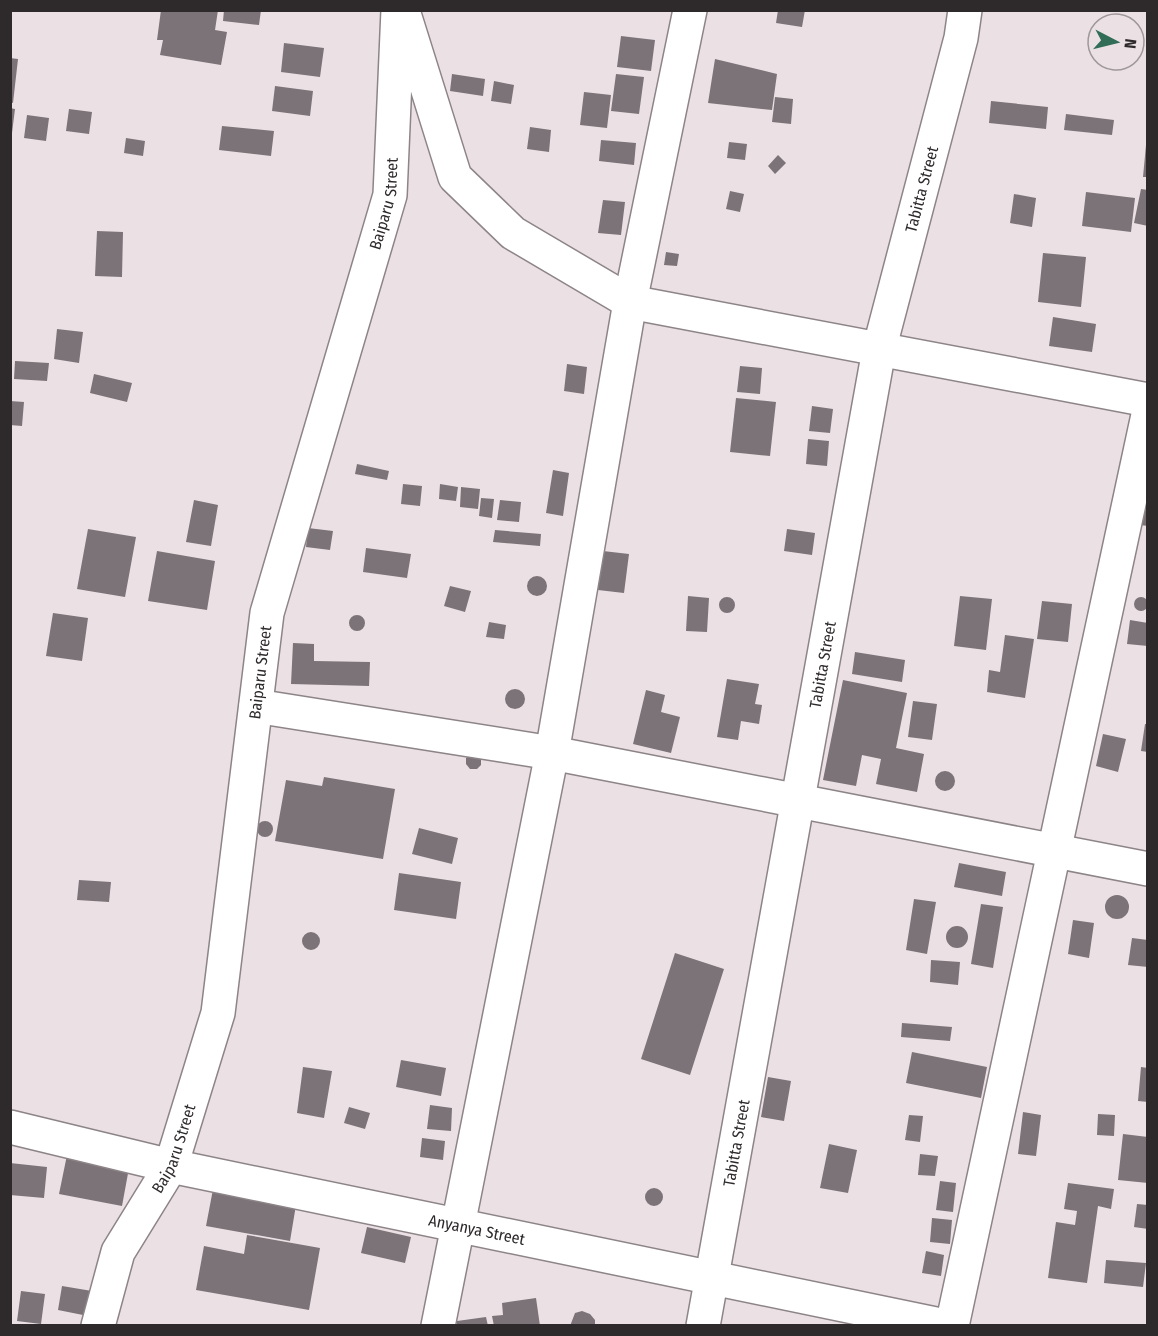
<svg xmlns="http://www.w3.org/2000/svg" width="1158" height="1336" font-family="'Fira Sans Condensed',sans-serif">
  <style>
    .building { fill: #7b7377 }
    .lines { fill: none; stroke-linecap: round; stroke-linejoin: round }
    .minor-casing { stroke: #8d8488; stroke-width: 36 }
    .minor { stroke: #fff; stroke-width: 33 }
    .labels { text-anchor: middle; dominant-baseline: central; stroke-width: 5; stroke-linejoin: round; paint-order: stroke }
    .street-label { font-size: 16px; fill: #2e2a2c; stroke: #ebe1e5 }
  </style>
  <rect width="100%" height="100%" fill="#ebe1e5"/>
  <path class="building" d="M161 10H218L215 30 227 32 221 65 160 55 163 40H157Z
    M224 10H261L259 25 223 21Z
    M778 10H805L802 27 776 23Z
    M621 36 655 40 651 71 617 67Z
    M284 43 324 48 320 77 281 72Z
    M10 58 18 59 13 103 10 102Z
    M715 59 777 74 772 110 708 103Z
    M452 74 485 79 483 96 450 91Z
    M616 74 644 77 639 114 611 111Z
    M494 81 514 85 511 104 491 101Z
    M275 86 313 91 310 116 272 111Z
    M584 92 611 95 607 128 580 125Z
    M775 97 793 99 791 124 772 122Z
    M991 101 1048 107 1046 129 989 123Z
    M10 108 15 109 12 133 10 132Z
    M69 109 92 112 89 134 66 131Z
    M1066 114 1114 120 1112 135 1064 130Z
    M27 115 49 118 46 141 24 138Z
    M222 126 274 131 271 156 219 150Z
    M530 127 551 130 549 152 527 149Z
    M126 138 145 141 143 156 124 153Z
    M601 140 636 143 634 165 599 161Z
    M729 142 747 144 745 160 727 158Z
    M1146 145H1148V177H1143Z
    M778 155 786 163 775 174 768 166Z
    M1141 189 1148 190V226L1134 223Z
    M730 191 744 194 740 212 726 209Z
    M1086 192 1135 198 1131 232 1082 226Z
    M1014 194 1036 198 1032 227 1010 223Z
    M603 200 625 202 621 235 598 233Z
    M97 231 123 232 122 277 95 276Z
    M666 252 679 254 677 266 664 265Z
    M1043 253 1086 257 1081 307 1038 302Z
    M1053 317 1096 324 1092 352 1049 346Z
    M57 329 83 332 79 363 54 359Z
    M15 361 49 363 47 381 14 379Z
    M567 364 587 367 584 394 564 391Z
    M740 366 762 368 760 394 737 392Z
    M94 374 132 383 127 402 90 393Z
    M736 398 776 402 770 456 730 452Z
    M10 401 24 402 22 426 10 425Z
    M812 406 833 409 830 433 809 431Z
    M808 439 829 441 827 466 806 464Z
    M357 464 389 471 387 480 355 474Z
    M553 470 569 473 563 516 546 513Z
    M403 484 422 486 420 506 401 504Z
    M440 484 458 487 456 501 439 499Z
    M461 487 480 489 478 509 460 507Z
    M1148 492V526L1140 525Z
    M481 498 494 499 492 518 479 516Z
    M194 500 218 505 211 546 186 542Z
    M500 500 521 502 519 522 497 520Z
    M308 528 333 531 330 550 306 547Z
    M88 529 136 537 125 597 77 589Z
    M787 529 815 533 812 555 784 551Z
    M495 530 541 534 540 546 493 542Z
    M366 548 411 554 407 578 363 572Z
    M157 551 215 561 207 610 148 601Z
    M603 551 629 554 624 593 598 590Z
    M527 586a10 10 0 1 1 20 0a10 10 0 1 1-20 0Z
    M450 586 471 591 465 612 444 606Z
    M688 596 709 598 707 632 686 631Z
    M960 596 992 599 986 650 954 646Z
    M1134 604a7 7 0 1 1 14 0a7 7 0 1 1-14 0Z
    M719 605a8 8 0 1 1 16 0a8 8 0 1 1-16 0Z
    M1042 601 1072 604 1068 642 1037 639Z
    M53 613 88 618 82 661 46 656Z
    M349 623a8 8 0 1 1 16 0a8 8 0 1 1-16 0Z
    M1130 620 1148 623V646L1127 644Z
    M489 622 506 625 504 639 486 637Z
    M1005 635 1034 639 1025 698 987 692 989 670 1000 672Z
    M293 643 314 644V661L370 662 369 686 291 684Z
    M855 652 905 660 902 682 852 674Z
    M727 679 759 684 755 704 762 705 759 724 741 721 738 740 717 737Z
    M843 680 907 693 896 748 924 754 917 792 876 784 881 759 862 755 856 786 823 780Z
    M505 699a10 10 0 1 1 20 0a10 10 0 1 1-20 0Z
    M646 690 665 695 661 712 680 717 671 753 633 744Z
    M913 701 937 704 932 740 908 737Z
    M1145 724H1148V752L1141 751Z
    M1103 734 1126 739 1118 772 1096 766Z
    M471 754 481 758V765L477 769H470L466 764V758Z
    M935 781a10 10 0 1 1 20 0a10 10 0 1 1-20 0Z
    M324 777 395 789 383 859 275 841 286 780 322 786Z
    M257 829a8 8 0 1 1 16 0a8 8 0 1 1-16 0Z
    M419 828 458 838 452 864 412 854Z
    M959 863 1006 872 1002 896 954 887Z
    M399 873 461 882 456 919 394 910Z
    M79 880 111 882 109 902 77 900Z
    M1105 907a12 12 0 1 1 24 0a12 12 0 1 1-24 0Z
    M914 899 936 902 927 954 906 950Z
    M981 904 1003 907 993 968 971 964Z
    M1073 920 1094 923 1089 958 1068 954Z
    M946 937a11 11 0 1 1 22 0a11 11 0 1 1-22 0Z
    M302 941a9 9 0 1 1 18 0a9 9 0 1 1-18 0Z
    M1132 938 1148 940V967L1128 965Z
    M675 953 724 969 690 1075 641 1059Z
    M931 960 960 962 958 985 930 982Z
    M902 1023 952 1027 950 1041 901 1037Z
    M912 1052 987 1067 981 1098 906 1083Z
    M401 1060 446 1068 441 1096 396 1087Z
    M303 1067 332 1071 324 1118 297 1113Z
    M1141 1067 1148 1068V1102L1138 1101Z
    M768 1077 791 1081 784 1121 761 1117Z
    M430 1105 452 1108 451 1131 427 1129Z
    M349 1107 370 1113 365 1129 344 1123Z
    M1023 1112 1041 1115 1036 1156 1018 1154Z
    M1098 1114 1115 1115 1114 1136 1097 1135Z
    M909 1115 923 1116 920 1142 905 1140Z
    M1123 1134 1148 1137V1183L1118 1180Z
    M422 1138 445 1141 443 1160 420 1157Z
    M829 1144 857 1150 848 1193 820 1188Z
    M920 1154 938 1156 935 1176 918 1175Z
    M67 1155 129 1168 122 1206 59 1194Z
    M10 1163 47 1167 44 1198 10 1195Z
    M940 1181 956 1183 953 1212 936 1210Z
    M1068 1183 1114 1189 1111 1209 1098 1206 1087 1283 1048 1278 1056 1222 1075 1225 1077 1211 1064 1209Z
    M214 1184 297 1199 290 1241 206 1226Z
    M645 1197a9 9 0 1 1 18 0a9 9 0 1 1-18 0Z
    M1137 1204 1148 1205V1229L1134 1227Z
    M932 1218 952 1220 950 1244 930 1242Z
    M367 1227 411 1237 405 1263 361 1253Z
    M247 1235 320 1248 309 1310 196 1290 204 1246 244 1254Z
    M926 1251 944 1255 941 1276 922 1273Z
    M1106 1260 1146 1263 1143 1287 1104 1283Z
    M62 1286 92 1291 88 1316 58 1310Z
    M21 1291 45 1294 41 1324 17 1321Z
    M536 1298 540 1326H494L492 1316 503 1315 502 1303Z
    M582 1311 590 1314 595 1320V1326H570L575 1313Z
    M486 1317 488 1326H457V1321Z"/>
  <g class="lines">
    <g class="minor-casing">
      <g id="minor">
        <path d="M405 17 455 177 513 233 630 302 1148 400"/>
        <path d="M256 706 552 753 1148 869"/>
        <path id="s1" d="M10 1127 171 1166 945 1326"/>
        <path id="s2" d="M98 1326 118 1252 171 1166 218 1013 267 613 390 195 398 10"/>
        <path d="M438 1326 552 753 630 302 690 10"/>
        <path id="s3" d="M703 1326 879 350 961 38 965 10"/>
        <path d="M952 1326 1148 415"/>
      </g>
    </g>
    <use href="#minor" class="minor"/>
  </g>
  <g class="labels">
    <g class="street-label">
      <text stroke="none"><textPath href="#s3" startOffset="1158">Tabitta Street</textPath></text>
      <text stroke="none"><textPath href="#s2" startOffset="1167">Baiparu Street</textPath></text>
      <text stroke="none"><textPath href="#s3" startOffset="672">Tabitta Street</textPath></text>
      <text stroke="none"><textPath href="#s2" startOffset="681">Baiparu Street</textPath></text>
      <text stroke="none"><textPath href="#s3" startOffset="186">Tabitta Street</textPath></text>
      <text stroke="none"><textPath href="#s2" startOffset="195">Baiparu Street</textPath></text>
      <text stroke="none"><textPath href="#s1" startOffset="478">Anyanya Street</textPath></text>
    </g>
  </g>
  <rect width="1158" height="1336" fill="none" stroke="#2e2a2c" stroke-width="24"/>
  <g transform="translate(1116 42) rotate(97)"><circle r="28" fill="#ebe1e5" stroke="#9f989b" stroke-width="1.5"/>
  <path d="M0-4.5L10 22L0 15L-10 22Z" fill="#316d57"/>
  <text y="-9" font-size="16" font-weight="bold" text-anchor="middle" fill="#2e2a2c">N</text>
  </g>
</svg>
